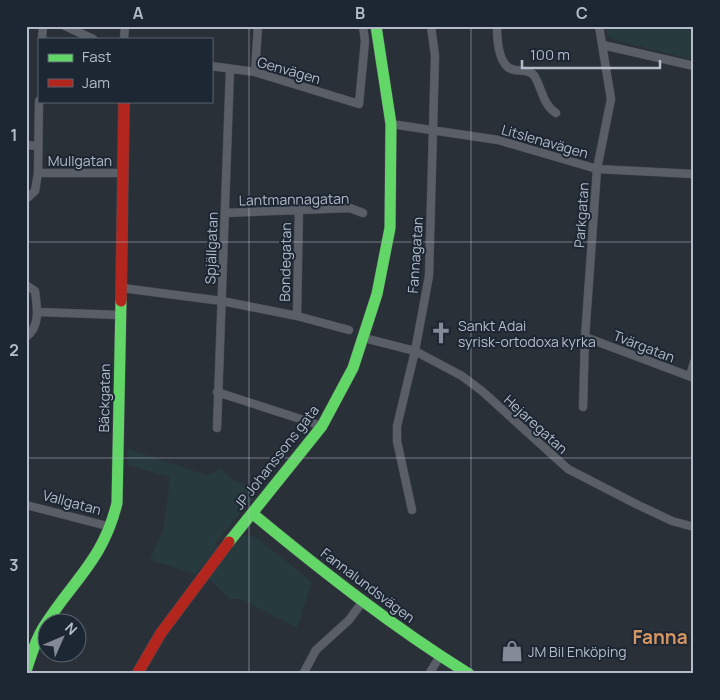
<svg xmlns="http://www.w3.org/2000/svg" width="720" height="700" font-family="Manrope,sans-serif">
  <style>
    .green { fill: #273a3e }
    .lines { fill: none; stroke-linecap: round; stroke-linejoin: round }
    .street-casing { stroke: #484c53; stroke-width: 9 }
    .fast-casing { stroke: #484c53; stroke-width: 12 }
    .jam-casing { stroke: #484c53; stroke-width: 12 }
    .street { stroke: #5a5e66; stroke-width: 8 }
    .fast { stroke: #63d668; stroke-width: 11 }
    .jam { stroke: #b3261e; stroke-width: 11 }
    .grid { fill: none; stroke: #b4bcc9; stroke-width: 1; stroke-opacity: 0.55 }
    .labels { text-anchor: middle; dominant-baseline: central; stroke-width: 4; stroke-linejoin: round; paint-order: stroke }
    .street-label { font-size: 14px; fill: #b4bcc9; stroke: #1d2633 }
    .poi-label { font-size: 14px; fill: #b4bcc9; stroke: #1d2633; text-anchor: start }
    .district-label { font-size: 19px; font-weight: bold; fill: #d59563; stroke: #1d2633 }
    .neatline { fill: none; stroke: #b4bcc9; stroke-width: 2 }
    .grid-label { font-size: 16px; text-anchor: middle; font-weight: bold; fill: #b4bcc9 }
  </style>
  <rect width="100%" height="100%" fill="#2a3038"/>
  <path class="green" d="M606 26H694V60L614 40 607 35Z
    M128 449 206 475 221 469 231 478 257 492 215 544 218 547 196 574 150 560 164 528 170 477 127 465Z
    M249 535 257 538 312 582 297 628 241 599H230L208 578 220 561 222 551 226 554 242 536Z"/>
  <g class="lines">
    <g class="street-casing">
      <path id="street" d="M65 26 93 39
        M497 26C497 37 498 55 505 64 512 75 529 66 535 77 542 89 543 105 556 113
        M42 39 43 26
        M124 39 125 26
        M603 45 694 66
        M211 66 255 72 359 104 365 41 363 26
        M255 72 258 26
        M391 124 498 140 597 169 694 174
        M26 145 37 146
        M38 173 39 101
        M26 199 35 191 38 173H122
        M225 213 350 208 363 213
        M26 285 35 291C37 307 41 326 26 337
        M122 288 222 301 297 316 349 330
        M38 312 120 315
        M297 316 299 208
        M585 337 694 378
        M364 338 415 351 462 376 482 391 568 469 636 504 672 521 694 527
        M690 376 694 362
        M217 392 322 426
        M583 407 585 337 597 169 611 99 599 26
        M217 428 230 69
        M26 505 111 527
        M412 510 397 441V426L415 351 429 276 435 56 431 26
        M303 674 316 650 349 620 363 601
        M429 674 440 656"/>
    </g>
    <g class="fast-casing">
      <path id="fast" d="M253 514C322 571 393 627 469 674
        M229 542 322 426 353 368 377 294 390 228 391 124 376 26
        M26 671C31 656 35 641 43 628 72 581 103 561 117 503L121 301"/>
    </g>
    <g class="jam-casing">
      <path id="jam" d="M121 301 124 101
        M137 674 161 633 229 542"/>
    </g>
    <use href="#street" class="street"/>
    <use href="#fast" class="fast"/>
    <use href="#jam" class="jam"/>
  </g>
  <path class="grid" d="M249 26V674M471 26V674M26 242H694M26 458H694"/>
  <defs>
    <g id="church-bare" transform="scale(1.725)"><path d="M-1.2-6h2.4v3.5h3.3v2.4h-3.3V6h-2.4V-.1h-3.3v-2.4h3.3Z" fill="#848b96" stroke="#1d2633" stroke-width="2.5" paint-order="stroke"/></g>
    <g id="shop-bare" transform="scale(1.725)"><path d="M-5-2.5h2.3a2.7 3.5 0 0 1 5.4 0H5L5.5 6h-11ZM-1.5-2.5h3a1.5 2.3 0 0 0-3 0Z" fill="#848b96" stroke="#1d2633" stroke-width="2.5" paint-order="stroke"/></g>
  </defs>
  <g fill-rule="evenodd">
    <use href="#church-bare" x="441" y="333"/>
    <use href="#shop-bare" x="512" y="651"/>
  </g>
  <g class="labels">
    <g class="street-label">
      <text transform="translate(289 70) rotate(16)">Genvägen</text>
      <text transform="translate(545 141) rotate(16)">Litslenavägen</text>
      <text x="80" y="160">Mullgatan</text>
      <text transform="translate(294 199) rotate(-1)">Lantmannagatan</text>
      <text transform="translate(581 215) rotate(-86)">Parkgatan</text>
      <text transform="translate(211 248) rotate(-88)">Spjällgatan</text>
      <text transform="translate(415 255) rotate(-86)">Fannagatan</text>
      <text transform="translate(285 262) rotate(-89)">Bondegatan</text>
      <text transform="translate(644 346) rotate(21)">Tvärgatan</text>
      <text transform="translate(104 398) rotate(-89)">Bäckgatan</text>
      <text transform="translate(536 424) rotate(42)">Hejaregatan</text>
      <text transform="translate(276 457) rotate(-52)">JP Johanssons gata</text>
      <text transform="translate(72 502) rotate(15)">Vallgatan</text>
      <text transform="translate(368 585) rotate(37)">Fannalundsvägen</text>
    </g>
    <g class="poi-label">
      <text x="458" y="325">Sankt Adai<tspan x="458" dy="16">syrisk-ortodoxa kyrka</tspan></text>
      <text x="528" y="651">JM Bil Enköping</text>
    </g>
    <g class="district-label">
      <text x="660" y="637">Fanna</text>
    </g>
  </g>
  <rect width="720" height="700" fill="none" stroke="#1d2633" stroke-width="55"/>
  <rect x="38" y="38" width="175" height="65" fill="#1d2633" stroke="#59626f"/>
  <rect x="48" y="54" width="25" height="8" fill="#63d668" stroke="#59626f"/>
  <text x="82" y="62" font-size="15" fill="#b4bcc9">Fast</text>
  <rect x="48" y="79" width="25" height="8" fill="#b3261e" stroke="#59626f"/>
  <text x="82" y="88" font-size="15" fill="#b4bcc9">Jam</text>
  <g transform="translate(62 638) rotate(45)"><circle r="24" fill="#1d2633" stroke="#59626f"/>
  <path d="M0-4L9 19L0 12L-9 19Z" fill="#848b96"/>
  <text y="-8" font-size="14" font-weight="bold" text-anchor="middle" fill="#b4bcc9">N</text>
  </g>
  <path d="M522 60v8h138v-8" fill="none" stroke="#b4bcc9" stroke-width="2.5"/>
  <text x="530" y="60" font-size="15" fill="#b4bcc9" stroke="#1d2633" stroke-width="4" paint-order="stroke">100 m</text>
  <rect x="28" y="28" width="664" height="644" class="neatline"/>
  <g class="grid-label">
    <text x="138" y="19">A</text>
    <text x="360" y="19">B</text>
    <text x="582" y="19">C</text>
    <text x="14" y="141">1</text>
    <text x="14" y="356">2</text>
    <text x="14" y="571">3</text>
  </g>
</svg>
